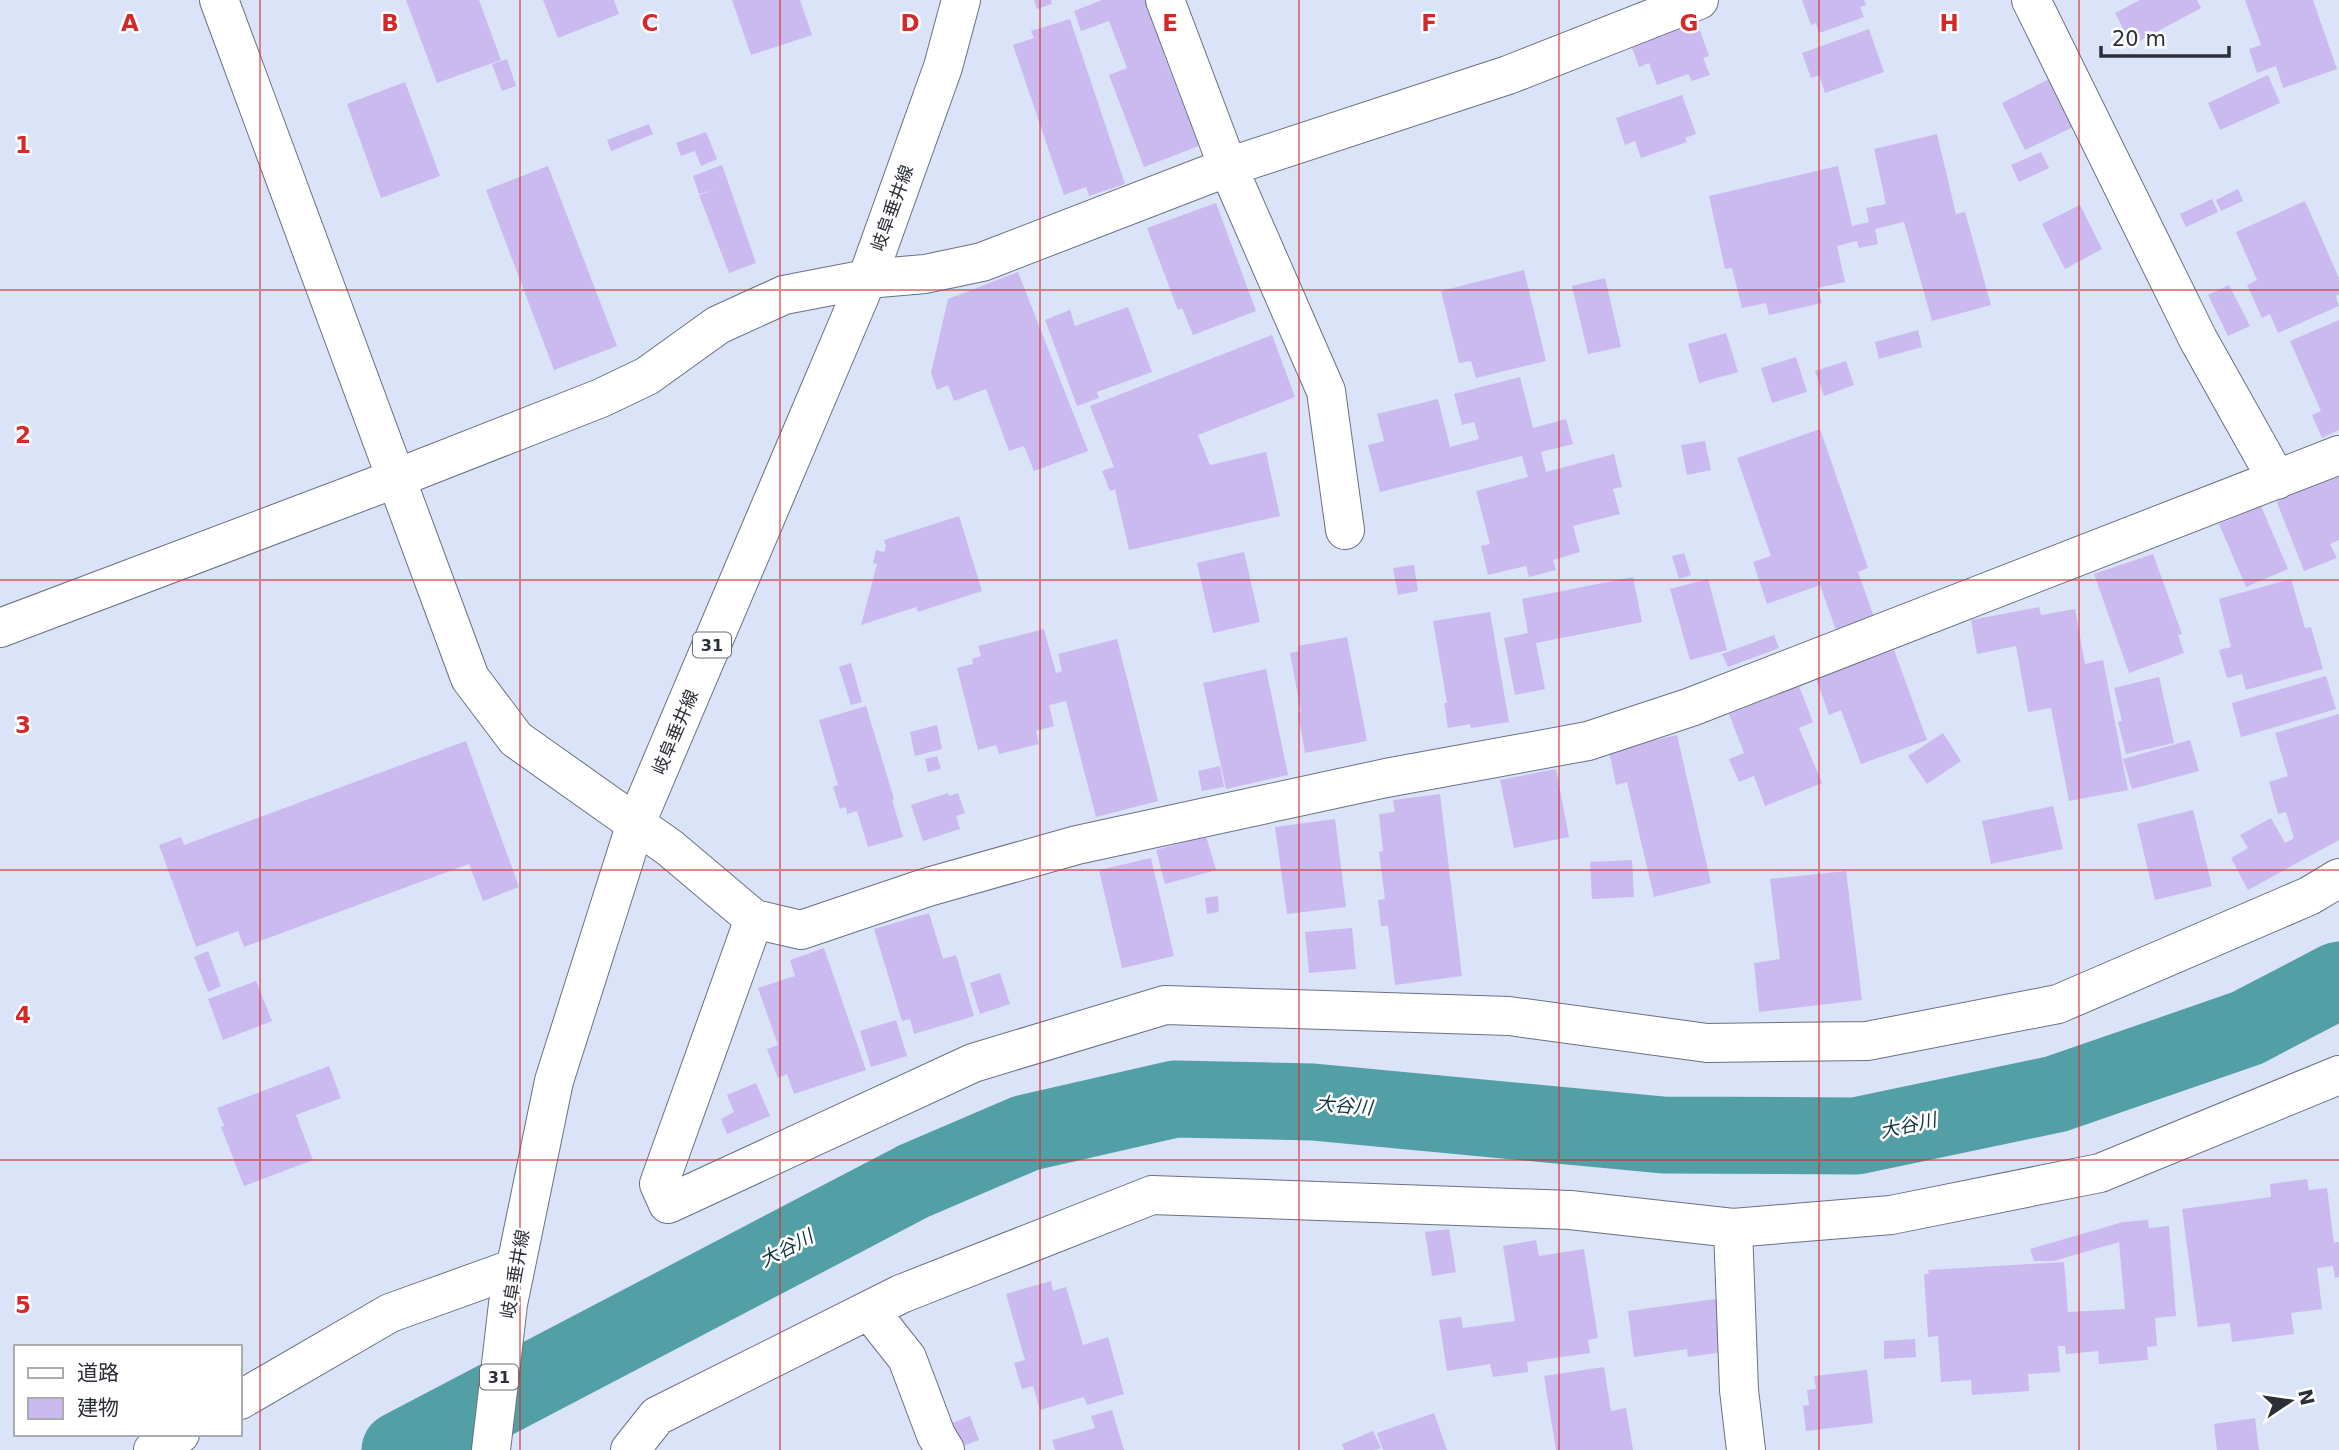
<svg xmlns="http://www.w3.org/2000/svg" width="2339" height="1450" font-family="'DejaVu Sans','Noto Sans JP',sans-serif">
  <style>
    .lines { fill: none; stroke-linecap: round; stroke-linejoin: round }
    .river { stroke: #529fa6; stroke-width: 77 }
    .building { fill: #cbbaf0 }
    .minor-casing { stroke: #6a7183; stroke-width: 40 }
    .primary-casing { stroke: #6a7183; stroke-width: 40 }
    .minor { stroke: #fff; stroke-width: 38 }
    .primary { stroke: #fff; stroke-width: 38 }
    .grid { fill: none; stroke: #d62828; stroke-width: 2; stroke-opacity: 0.55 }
    .labels { text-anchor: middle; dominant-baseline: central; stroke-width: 5; stroke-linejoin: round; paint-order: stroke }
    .shield { fill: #fff; stroke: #6b6d73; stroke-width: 2 }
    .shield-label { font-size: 16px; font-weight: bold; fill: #2c2f37 }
    .street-label { font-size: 18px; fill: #2c2f37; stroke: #fff }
    .water-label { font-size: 19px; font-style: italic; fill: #11373a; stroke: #fff }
    .grid-label { font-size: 23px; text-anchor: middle; font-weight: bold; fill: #d62828; stroke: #fff; stroke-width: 5; stroke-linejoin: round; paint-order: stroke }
  </style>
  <rect width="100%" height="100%" fill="#dae3f7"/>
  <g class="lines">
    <path class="river" d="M400 1450 914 1181 1026 1133 1175 1099 1313 1102 1663 1135 1856 1136 2056 1094 2247 1028 2339 980"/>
  </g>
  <path class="building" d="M406 0H479L501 60 437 83Z
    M543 0H614L619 14 558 38Z
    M732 0H800L812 35 751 55Z
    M1034 0H1051L1052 4 1037 9Z
    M1102 0H1148L1172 53 1164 55 1199 146 1144 167 1109 75 1127 68 1109 21 1081 31 1074 11Z
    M1802 0H1864L1866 5 1860 7 1864 17 1819 33 1816 23 1811 25Z
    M2140 0H2197L2201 8 2132 45 2115 13Z
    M2245 0H2313L2337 69 2283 88 2276 66 2257 73 2249 49 2261 45Z
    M1070 19 1125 184 1089 196 1086 187 1064 195 1013 45 1034 38 1031 31Z
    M1697 22 1709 56 1703 58 1710 75 1692 81 1688 74 1657 85 1649 63 1639 67 1631 45Z
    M1869 29 1884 72 1825 93 1819 75 1811 78 1802 53Z
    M507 59 516 86 502 91 492 64Z
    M2268 75 2280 103 2220 130 2208 103Z
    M2049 79 2073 127 2025 150 2002 103Z
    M405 82 440 176 381 198 347 104Z
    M1682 95 1696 134 1685 138 1687 142 1641 158 1635 141 1625 145 1616 118Z
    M649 124 653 134 611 151 607 140Z
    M706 132 717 159 701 166 695 151 681 156 676 143Z
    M1937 134 1956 214 1965 212 1991 305 1932 321 1904 222 1875 229 1878 244 1859 248 1857 241 1837 246 1845 282 1817 288 1822 303 1769 315 1766 303 1742 308 1732 268 1725 269 1709 196 1838 166 1852 226 1869 222 1866 208 1886 204 1874 149Z
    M2041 152 2049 168 2019 182 2011 165Z
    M722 165 756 263 729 273 699 195 716 189 699 194 693 176Z
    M548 166 617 346 554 370 486 190Z
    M2238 189 2243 201 2221 211 2216 200Z
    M2212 199 2218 212 2186 227 2180 214Z
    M2305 201 2339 278V294L2336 296 2339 306 2278 333 2270 314 2262 318 2247 285 2257 280 2236 232Z
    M1216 203 1256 311 1193 335 1182 308 1178 310 1147 228Z
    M2080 205 2102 249 2065 269 2042 224Z
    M1524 270 1546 361 1476 378 1471 361 1459 363 1441 291Z
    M1018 272 1088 451 1034 471 1024 446 1009 451 986 389 954 401 948 385 937 390 931 373 948 299Z
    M1605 278 1621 347 1588 354 1572 286Z
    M2229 285 2250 326 2228 336 2208 295Z
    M1128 307 1152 372 1097 392 1099 398 1077 406 1045 320 1070 310 1075 326Z
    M2339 320V430L2322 438 2312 415 2321 411 2290 341Z
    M1918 330 1922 347 1879 359 1875 342Z
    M1726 333 1738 372 1699 383 1688 344Z
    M1272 335 1295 397 1198 435 1210 465 1266 452 1280 516 1129 550 1115 489 1110 491 1102 471 1114 467 1090 406Z
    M1796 357 1807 392 1772 403 1761 368Z
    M1846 361 1854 385 1824 396 1815 371Z
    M1520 377 1533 428 1566 419 1573 444 1541 452 1546 472 1614 454 1622 487 1613 489 1620 514 1573 526 1580 552 1553 560 1556 570 1529 577 1526 566 1488 575 1481 546 1490 544 1476 491 1528 477 1522 456 1380 492 1368 445 1384 441 1377 414 1438 399 1450 447 1479 439 1474 422 1462 425 1454 394Z
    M1820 429 1868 568 1858 572 1874 617 1836 630 1820 585 1767 604 1753 562 1771 556 1737 458Z
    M1705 441 1711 470 1687 475 1681 445Z
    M2339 475V540L2330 544 2337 558 2304 571 2276 500Z
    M2261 506 2288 569 2246 587 2219 524Z
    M959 516 982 591 918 612 916 607 861 625 877 564 873 563 876 550 884 552 886 546 884 540Z
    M1244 552 1260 622 1213 633 1197 563Z
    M1684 553 1691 575 1679 579 1672 556Z
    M2153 554 2182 634 2178 635 2184 653 2129 673 2094 574Z
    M1414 565 1418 591 1398 595 1393 568Z
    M1633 577 1642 622 1536 643 1545 689 1515 695 1504 638 1528 633 1522 599Z
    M1708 579 1727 650 1690 660 1670 589Z
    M2291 579 2305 628 2311 627 2323 669 2246 690 2242 674 2227 678 2219 650 2231 647 2219 599Z
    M2039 607 2041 615 2075 609 2085 664 2103 660 2128 790 2069 801 2051 708 2028 712 2016 646 1977 654 1971 620Z
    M1490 612 1509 722 1471 728 1470 724 1448 728 1444 703H1447L1433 621Z
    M1044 629 1056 673 1062 671 1058 654 1117 639 1158 801 1096 817 1066 701 1049 705 1054 726 1036 731 1039 744 999 754 996 745 978 750 957 668 973 664 972 659 981 656 978 646Z
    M1774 635 1779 648 1728 667 1722 654Z
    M1347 637 1367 741 1305 753 1298 713 1301 712 1290 653 1299 651 1298 646Z
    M1894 650 1927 740 1861 764 1841 710 1829 715 1816 678Z
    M851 663 862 702 851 705 839 667Z
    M1266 669 1288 775 1226 789 1203 683Z
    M2326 676 2336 709 2241 737 2232 703Z
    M2159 677 2174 743 2126 754 2118 722 2122 721 2114 688Z
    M1799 686 1813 722 1799 728 1822 783 1765 806 1754 776 1739 782 1729 759 1744 753 1729 714Z
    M866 706 894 799 892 800 903 837 868 847 857 811 847 814 846 807 840 809 833 787 838 785 819 720Z
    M2339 714V840L2248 890 2231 858 2248 848 2240 835 2271 818 2285 843 2294 838 2286 812 2278 814 2269 782 2288 776 2275 733Z
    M937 725 942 749 915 756 910 732Z
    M1943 733 1961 761 1927 784 1908 756Z
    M1677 735 1711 883 1654 897 1627 782 1616 785 1609 751Z
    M2190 740 2199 771 2132 789 2123 759Z
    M466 741 519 887 483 901 469 864 244 947 238 931 196 947 159 845 181 837 184 845Z
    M937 756 941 769 928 772 925 759Z
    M1220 766 1224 787 1202 791 1198 771Z
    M1556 769 1569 837 1514 848 1500 780Z
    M948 793 949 796 958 793 965 813 956 816 960 829 923 841 911 805Z
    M1440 794 1462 976 1395 985 1388 926H1381L1378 900 1385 899 1379 852 1383 851 1379 814 1395 812 1393 800Z
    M2053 806 2063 849 1991 864 1982 821Z
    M2193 810 2212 886 2155 900 2137 824Z
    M1335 819 1346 907 1287 914 1275 827Z
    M1206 836 1216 870 1165 884 1156 850Z
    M1151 858 1174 956 1122 968 1099 870Z
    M1632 860 1634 897 1592 899 1590 862Z
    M1846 871 1862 1000 1759 1012 1754 963 1780 959 1770 879Z
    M1218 896 1219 912 1207 914 1205 898Z
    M929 913 943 959 956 955 974 1016 914 1034 910 1019 902 1021 874 929Z
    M1352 928 1356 969 1309 973 1305 932Z
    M824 948 866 1070 794 1094 787 1074 778 1078 767 1049 778 1045 758 988 795 976 790 960Z
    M208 951 221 986 208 992 194 957Z
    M1000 973 1010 1004 980 1014 970 983Z
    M256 981 272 1021 223 1040 208 999Z
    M896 1020 907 1056 871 1067 860 1031Z
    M329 1066 341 1098 296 1115 313 1160 244 1186 221 1127 224 1126 217 1108Z
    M756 1083 770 1116 727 1134 721 1119 734 1112 727 1095Z
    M2307 1179 2309 1190 2327 1188 2334 1243 2339 1242V1277L2335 1278 2333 1266 2317 1268 2322 1309 2291 1313 2294 1334 2232 1342 2230 1323 2198 1327 2182 1209 2271 1197 2270 1184Z
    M2148 1220 2149 1228 2169 1226 2176 1316 2155 1318 2157 1346 2147 1347 2148 1360 2099 1364 2098 1351 2066 1354 2065 1346H2058L2060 1372 2028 1374 2029 1391 1972 1395 1971 1380 1941 1382 1938 1336 1928 1337 1924 1274H1929L1928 1270 2064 1262 2068 1312 2125 1309 2119 1242 2054 1261H2034L2030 1249 2123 1222Z
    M1449 1229 1456 1272 1432 1276 1425 1232Z
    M1536 1240 1539 1256 1584 1249 1598 1338 1588 1340 1590 1353 1527 1362 1528 1372 1493 1377 1490 1364 1447 1371 1439 1320 1461 1317 1463 1328 1515 1321 1503 1246Z
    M1051 1281 1053 1291 1066 1287 1083 1345 1108 1337 1124 1394 1087 1405 1084 1397 1040 1410 1033 1386 1022 1389 1014 1363 1025 1360 1006 1294Z
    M1716 1299 1723 1352 1688 1357 1687 1349 1634 1357 1628 1311Z
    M1915 1339 1916 1357 1884 1359V1341Z
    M1604 1367 1611 1411 1626 1408 1633 1450H1556L1544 1376Z
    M1867 1370 1873 1423 1806 1431 1803 1406 1809 1405 1807 1390 1816 1389 1814 1376Z
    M1112 1410 1124 1450H1055L1052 1440 1095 1428 1091 1416Z
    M1434 1413 1447 1450H1383L1377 1433Z
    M970 1416 979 1440 956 1449 947 1425Z
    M2255 1418 2259 1450H2217L2214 1424Z
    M1373 1431 1381 1448 1375 1450H1344L1342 1444Z"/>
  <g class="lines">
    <g class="minor-casing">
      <path id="minor" d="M219 0 470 678 516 739 670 848 754 919 801 930 928 887 1077 845 1386 778 1588 741 1691 707 2339 455
        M1165 0 1228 167 1326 391 1345 530
        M2031 0 2198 339 2277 480
        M0 628 397 478 601 398 647 376 718 325 784 295 867 279 925 274 982 262 1228 167 1508 75 1699 0
        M754 919 659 1184 668 1204 973 1063 1165 1005 1509 1016 1707 1043 1867 1041 2058 1004 2309 896 2339 878
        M1733 1228 1739 1390 1746 1450
        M869 1310 907 1358 936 1435 945 1450
        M240 1400 390 1313 515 1268
        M153 1450 180 1434
        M630 1450 657 1416 901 1294 1152 1195 1570 1210 1733 1228 1891 1215 2100 1173 2339 1075"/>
    </g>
    <g class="primary-casing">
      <path id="primary" d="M491 1450 508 1304 554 1081 636 823 867 279 943 67 961 0"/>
    </g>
    <use href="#minor" class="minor"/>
    <use href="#primary" class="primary"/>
  </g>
  <path class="grid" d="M260 0V1450M520 0V1450M780 0V1450M1040 0V1450M1299 0V1450M1559 0V1450M1819 0V1450M2079 0V1450M0 290H2339M0 580H2339M0 870H2339M0 1160H2339"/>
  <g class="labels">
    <g class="shield">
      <rect x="693" y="632.5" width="38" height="25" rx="5"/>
      <rect x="480" y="1364.5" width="38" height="25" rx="5"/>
    </g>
    <g class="shield-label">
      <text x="712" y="645">31</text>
      <text x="499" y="1377">31</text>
    </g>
    <g class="street-label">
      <text transform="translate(892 208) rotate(-70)">岐阜垂井線</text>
      <text transform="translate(675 732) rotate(-67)">岐阜垂井線</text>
      <text transform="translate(515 1274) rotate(-80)">岐阜垂井線</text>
    </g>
    <g class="water-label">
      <text transform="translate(1344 1105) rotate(5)">大谷川</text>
      <text transform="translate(1908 1125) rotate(-12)">大谷川</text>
      <text transform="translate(786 1248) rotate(-28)">大谷川</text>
    </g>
  </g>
  <g class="grid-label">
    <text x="130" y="31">A</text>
    <text x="390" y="31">B</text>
    <text x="650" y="31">C</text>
    <text x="910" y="31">D</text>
    <text x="1170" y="31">E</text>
    <text x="1429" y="31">F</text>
    <text x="1689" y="31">G</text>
    <text x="1949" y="31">H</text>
    <text x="23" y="153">1</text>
    <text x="23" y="443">2</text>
    <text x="23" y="733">3</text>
    <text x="23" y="1023">4</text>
    <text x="23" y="1313">5</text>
  </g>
  <rect x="14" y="1345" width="228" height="91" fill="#ffffff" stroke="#abacaf" stroke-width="2"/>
  <rect x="28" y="1368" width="35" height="10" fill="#ffffff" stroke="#abacaf" stroke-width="2"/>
  <text x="77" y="1380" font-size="21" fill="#2c2f37">道路</text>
  <rect x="28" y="1398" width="35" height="21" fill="#cbbaf0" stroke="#abacaf" stroke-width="2"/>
  <text x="77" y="1415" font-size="21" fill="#2c2f37">建物</text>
  <g transform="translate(2290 1401) rotate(77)" stroke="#ffffff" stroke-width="5" paint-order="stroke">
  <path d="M0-5L12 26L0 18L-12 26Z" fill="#2c2f37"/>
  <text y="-10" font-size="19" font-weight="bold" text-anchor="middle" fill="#2c2f37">N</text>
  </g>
  <path d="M2101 46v10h128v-10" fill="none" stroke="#2c2f37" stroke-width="3.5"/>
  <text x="2112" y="46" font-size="21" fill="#2c2f37" stroke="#ffffff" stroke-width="5" paint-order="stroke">20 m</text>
</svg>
